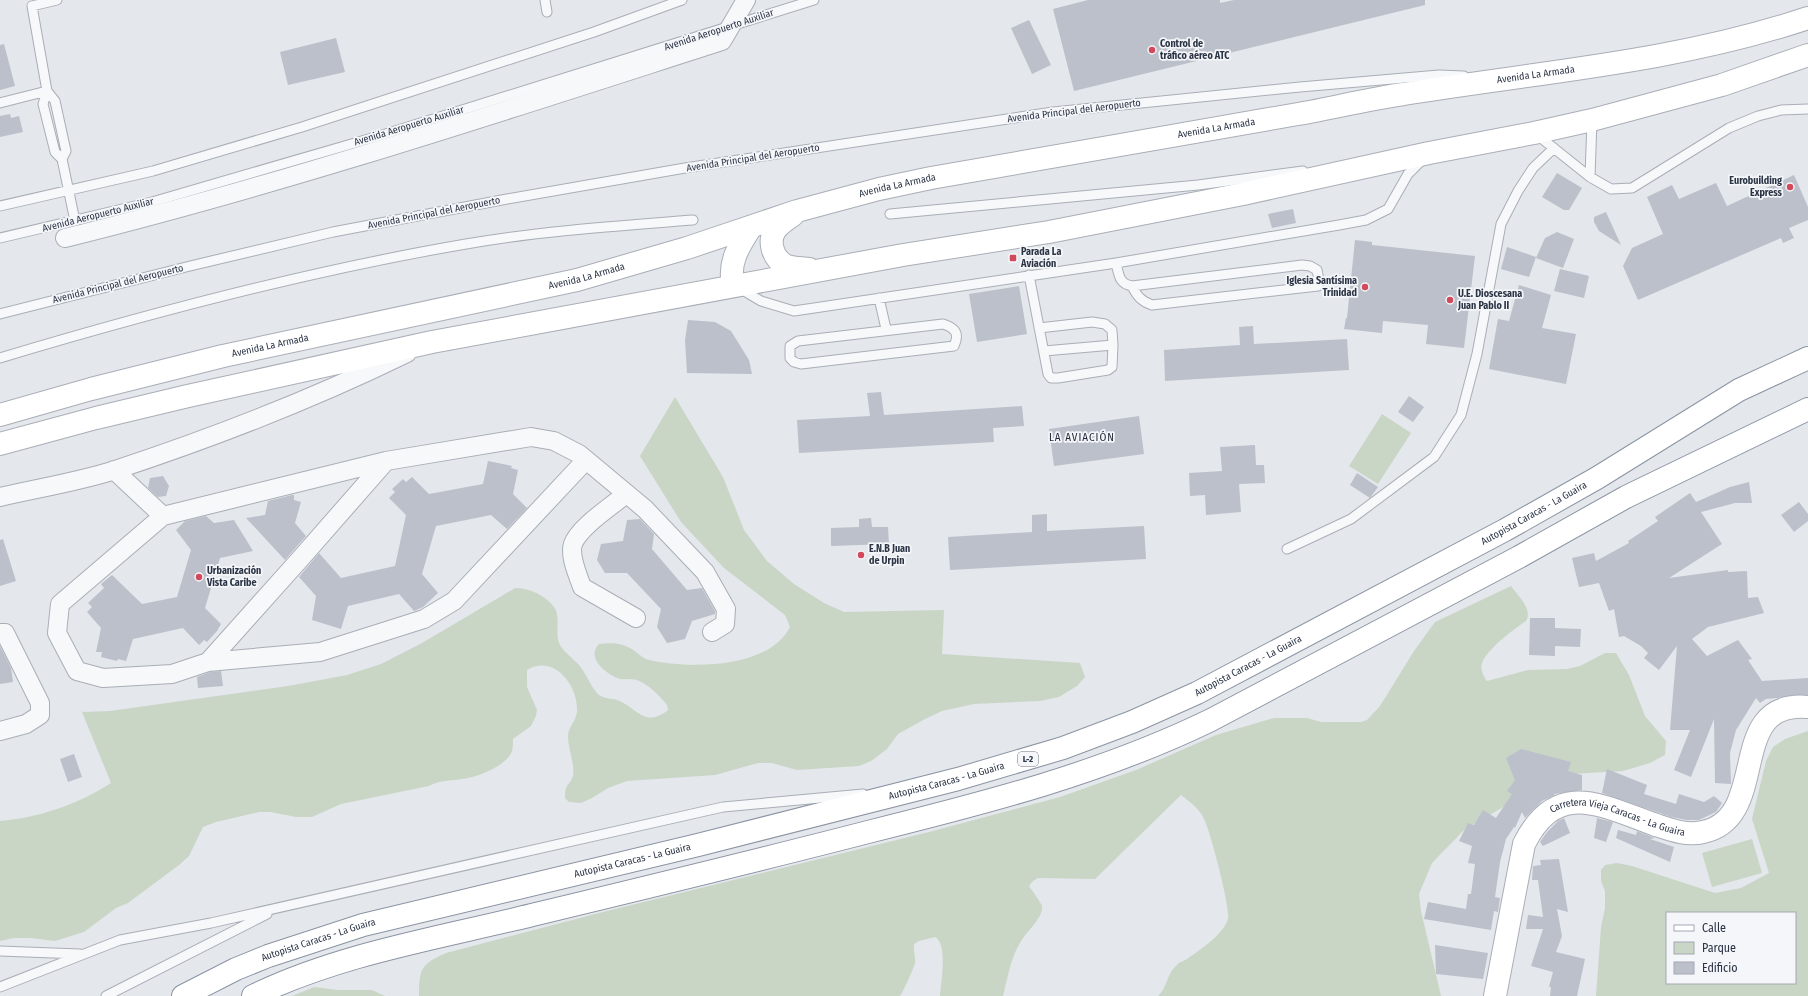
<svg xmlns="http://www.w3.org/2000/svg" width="1808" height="996" font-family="'Fira Sans Condensed',sans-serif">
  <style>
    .green { fill: #c9d6c5; fill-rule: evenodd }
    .building { fill: #bbc0ca }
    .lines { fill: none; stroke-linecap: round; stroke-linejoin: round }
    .lane-casing { stroke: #a9aeb7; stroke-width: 11 }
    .street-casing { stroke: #a9aeb7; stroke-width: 20 }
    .secondary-casing { stroke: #a9aeb7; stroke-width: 24 }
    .highway-casing { stroke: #8b94a3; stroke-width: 24 }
    .lane { stroke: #f7f8fa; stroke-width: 9 }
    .street { stroke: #f7f8fa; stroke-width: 18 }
    .secondary { stroke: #fff; stroke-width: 22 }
    .highway { stroke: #fff; stroke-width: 22 }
    .poi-dot { fill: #d1495b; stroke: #f4f6f9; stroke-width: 1.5 }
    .labels { text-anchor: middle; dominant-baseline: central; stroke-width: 3.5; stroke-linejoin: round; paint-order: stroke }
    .shield { fill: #f4f6f9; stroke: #676e7b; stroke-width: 1 }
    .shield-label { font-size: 9px; font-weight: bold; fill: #2b3445 }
    .street-label { font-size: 10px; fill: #2b3445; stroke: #f4f6f9 }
    .poi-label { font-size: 10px; font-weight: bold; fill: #2b3445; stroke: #f4f6f9; text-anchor: start }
    .neighbourhood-label { font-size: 11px; letter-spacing: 1px; fill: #1d2536; stroke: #f4f6f9 }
  </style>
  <rect width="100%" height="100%" fill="#e4e7ec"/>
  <path class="green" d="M675 397 723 477 744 530 767 561 794 584 824 603 844 612 944 610 942 654 1080 663 1085 677 1077 686 1059 697 1040 701 974 704 942 711 925 719 898 734 887 749 871 761 859 766 797 770 772 763H758L715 775 627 781 608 788 592 798 581 803 569 802 565 798C565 794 565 789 567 786 569 783 572 780 573 776 575 762 568 750 568 736 568 727 577 720 577 711 578 685 554 654 527 670V687L537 710 536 716 531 726 513 739C513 742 513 748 512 751 507 766 476 778 462 779 449 781 440 780 429 786L341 804 312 817H296L270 812H259L216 822 203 827 189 856 179 865 128 903 116 908 84 932 55 941 31 938H14L0 941V821C38 818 79 804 111 783L82 712 110 711 288 686 347 675 381 664 422 643 515 588C529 588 545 595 554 607 561 617 555 631 559 643 563 652 573 658 579 665 586 673 590 685 597 693 602 699 610 698 617 700 637 707 644 729 668 710L667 705C660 696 649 685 639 681 633 678 626 680 620 679 607 675 585 658 599 644 613 642 625 643 636 652 640 655 644 659 649 660 689 669 769 669 790 627L785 615 724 568 681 522 640 456Z
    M1382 414 1411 433 1378 484 1349 466Z
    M1511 586C1518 596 1533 609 1526 621 1513 630 1488 648 1482 663 1480 669 1483 676 1487 681L1528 670 1567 669 1580 666 1605 653H1616L1629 675 1645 716 1666 741 1665 755 1650 763 1623 771 1570 774 1505 806 1465 829 1432 863 1419 894 1421 911 1441 996H1158C1167 988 1167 973 1177 965 1179 962 1184 961 1187 959 1201 949 1223 935 1228 919 1231 909 1210 830 1204 819 1199 808 1190 802 1181 795L1095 879 1038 878 1033 881 1029 886C1032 890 1041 903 1042 906 1044 917 1025 933 1020 943 1011 957 1007 980 1003 996H940C941 982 948 944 935 937L919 941 914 944C913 952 916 957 915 963 914 968 903 992 900 996H419C419 969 421 964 446 953L599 913 929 832 1060 797 1136 770 1216 735 1274 718H1307L1321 722H1361L1367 720 1380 706 1414 651 1435 622Z
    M1808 731V996H1596L1601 927 1605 908V891L1601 881V870L1605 865 1617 863 1632 866 1715 893 1741 888 1769 873 1752 819 1766 761 1773 747 1785 739ZM1667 913H1795V983H1667Z
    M1752 839 1762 873 1712 887 1702 853Z
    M314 987 338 990H372L385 996H292Z"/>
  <path class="building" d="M1088 0H1220V3L1234 0H1425V5L1074 91 1053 9Z
    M1029 20 1051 65 1032 74 1011 28Z
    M336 38 345 72 288 85 280 52Z
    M4 44 15 86 0 90V45Z
    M10 114 11 118 19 116 23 132 0 137V116Z
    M1557 173 1582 188 1569 210H1564L1542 197Z
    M1794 175 1808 207V220L1789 228 1794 238 1783 243 1781 238 1638 300 1623 266 1632 248 1663 234 1647 197 1672 185 1679 199 1716 183 1727 206Z
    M1293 209 1296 223 1272 228 1268 214Z
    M1606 212 1621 245 1599 231 1594 222V217Z
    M1557 232 1574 239 1563 268 1536 258 1545 238Z
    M1355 240 1372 242V245L1475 256 1464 348 1426 344 1428 325 1383 321 1382 333 1344 329 1346 318H1347Z
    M1507 247 1536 257 1529 277 1501 269Z
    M1560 269 1589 276 1584 298 1554 291Z
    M1519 285 1551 295 1542 328 1576 334 1566 384 1489 369 1498 319 1509 321Z
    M1019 286 1027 334 977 342 969 294Z
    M688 320 715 322 731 331 749 360 752 374 687 373 685 340Z
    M1253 326 1254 344 1347 339 1349 370 1165 381 1164 350 1240 345 1239 327Z
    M881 392 884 415 1022 406 1024 426 993 428 994 442 799 453 797 420 870 416 867 393Z
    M1409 396 1424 407 1413 422 1398 412Z
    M1139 416 1144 454 1054 466 1049 429Z
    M1255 445 1256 465H1264L1265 483 1239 484 1241 512 1206 515 1205 495 1190 496 1189 473 1222 471 1220 447Z
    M488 461 512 466 511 468 518 470 513 494 527 508 507 529 491 515 436 526 422 574 438 593 423 607 414 611 399 594 348 606 341 629 312 620 316 596 299 577 319 553 341 578 395 566 406 515 389 498 395 492 392 489 403 479 406 482 412 477 429 494 483 484Z
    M1357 473 1378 487 1370 498 1350 485Z
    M163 476 169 486 166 496 158 497 148 488 150 478Z
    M1749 482 1752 503H1735L1701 512 1722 544 1669 578 1728 570V572L1747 571 1748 598 1758 597 1764 613 1708 627 1692 639 1707 656 1738 640 1752 659 1748 660 1762 681 1808 678V695L1766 699 1760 703 1756 698 1736 730 1730 753 1731 784 1715 783 1714 719 1691 777 1674 770 1690 730H1670L1677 646 1659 670 1644 658 1648 653 1641 646 1624 636 1619 637 1614 609 1609 611 1599 583 1579 587 1572 558 1594 553 1596 561 1629 543 1628 541 1658 521 1655 517 1690 493 1696 502 1730 487Z
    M292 495H294V500L301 502 295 523 306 536 285 560 246 518 265 515 268 501Z
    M1799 502 1808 514V521L1794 532 1781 515Z
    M1047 514V531L1144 526 1146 559 950 570 948 537 1032 532V515Z
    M206 516 214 523 234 520 253 551 220 558 205 608 221 624 217 631 207 642 204 640 199 645 183 628 133 639 126 661 118 659 117 661 101 657 102 652H96L101 628 87 612 92 607 88 603 104 588 101 584 112 575 142 604 177 597 191 550 176 530 185 521Z
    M871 518 872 527H888L889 544 831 546V528L859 527V519Z
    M640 519 654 534 652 549 687 590 702 588 715 611V614L692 621 685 639 667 643 657 627 661 609 627 573H605L597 560 601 544 623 541 627 520Z
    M3 539 16 581 0 586V540Z
    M1530 618H1555V628L1581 629 1580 647 1555 646V656L1529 655Z
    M0 646 11 668 13 682 0 684Z
    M221 671 223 686 198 688 197 677 210 672Z
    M1521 749 1571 762 1568 771 1582 775V790L1554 794 1555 795 1542 801 1525 818 1522 812 1515 828 1514 827 1506 839 1500 862 1495 897 1500 898 1498 912 1494 911 1491 930 1424 919 1428 902 1466 909 1468 894H1471L1475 864 1468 863 1472 846 1459 841 1468 823 1474 825 1483 810 1496 818 1512 794 1507 791 1515 780 1506 758Z
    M74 754 82 777 68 782 60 759Z
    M1607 769 1647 785 1644 794 1676 804 1679 794 1704 802 1714 796 1722 803 1716 812 1699 820H1687L1671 817 1602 793Z
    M1564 818 1570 833 1543 846 1540 842 1547 832 1558 821Z
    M1597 818 1613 822 1606 842 1594 838Z
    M1618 830 1636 835 1637 831 1655 838 1650 839 1674 847 1670 862 1616 838Z
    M1559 859 1568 912 1557 909 1562 936 1556 952 1585 959 1577 996H1550L1551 987H1549L1553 972 1531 966 1543 929H1526L1528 915 1543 917 1538 880H1532L1533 866 1541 865 1540 860Z
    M1435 945 1488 953 1483 979 1436 974Z"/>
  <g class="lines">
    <g class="lane-casing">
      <path id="lane" d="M57 0 32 6 47 91 55 101 66 151 62 159
        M545 0 547 12
        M47 91 43 104 55 152 62 159 75 221
        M0 103 47 91
        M1536 134 1590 177 1611 189 1632 188 1729 128 1758 116 1781 110 1808 109
        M1590 177 1592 120
        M0 206 153 171 302 127 594 32 682 0
        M890 214 1198 185 1303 171
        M0 238 152 202 379 136 814 0
        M1116 263C1119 275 1119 284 1132 286L1302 265 1310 266 1317 270 1319 280 1318 286 1152 305C1141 301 1137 296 1132 286
        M1029 275 1048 374 1051 378H1058L1108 370 1112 367 1113 345 1112 330 1105 324 1092 322 1039 328
        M739 288 761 301 794 311 1116 263 1339 225 1366 220 1388 209 1408 174 1423 159
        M879 298 886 329
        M0 314 186 267 333 232 507 199 685 168 1053 112 1300 87 1439 75 1464 76
        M943 324C955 328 960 333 954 346L801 364 794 362 790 358V346L798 341Z
        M1044 351 1113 345
        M0 358C153 312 308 271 466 244 541 231 617 226 693 220
        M1287 549 1351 519 1434 457 1461 415 1477 354 1501 224 1518 191 1533 168 1554 148
        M0 951 80 954
        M0 987 120 940 211 923 723 807 863 794
        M106 996 267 914"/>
    </g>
    <g class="street-casing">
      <path id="street" d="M65 238C287 183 504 111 722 41L746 0
        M386 461 301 558 208 662 172 674 103 678 77 671 57 633 60 604 163 516 386 461 531 437 554 441 579 454 645 509 705 572 726 609 725 624 712 632
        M114 470 163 516
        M626 494C612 506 579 527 573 544 569 556 578 575 582 587L636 618
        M0 497C38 488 78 482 115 470 215 437 313 399 407 353
        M0 633H5L40 703V715L26 724 0 731
        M208 662 320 652 424 619 454 601 586 460"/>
    </g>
    <g class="secondary-casing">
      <g id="secondary">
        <path d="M793 215C787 219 780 224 776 229 767 241 773 260 787 266 794 268 802 268 809 269"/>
        <path d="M733 285C728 262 739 246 751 227"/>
        <path id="s1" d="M0 415 91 389 223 356 577 280 687 248 797 211 879 189 931 178C1053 156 1176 136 1298 114 1333 108 1368 99 1404 94 1539 72 1677 62 1808 18"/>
        <path d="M0 444 96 418 188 396 432 342 903 255 1049 232 1243 194 1429 153 1534 133 1592 120 1722 85 1808 55"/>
        <path id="s2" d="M1495 996 1524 844C1557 778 1602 806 1656 825 1671 830 1687 836 1703 832 1772 818 1724 699 1808 707"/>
      </g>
    </g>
    <g class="highway-casing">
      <g id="highway">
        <path id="s3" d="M183 996 236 969 268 956 363 925 698 845 958 779 1063 748 1132 722 1197 693 1505 530 1597 478 1739 390 1808 358"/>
        <path d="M253 996C339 954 439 938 532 915 644 888 756 861 868 832 985 803 1102 773 1211 720L1519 557 1626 497 1808 409"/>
      </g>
    </g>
    <use href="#lane" class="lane"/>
    <use href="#street" class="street"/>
    <use href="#secondary" class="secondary"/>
    <use href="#highway" class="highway"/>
  </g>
  <g class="poi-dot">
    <circle cx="1152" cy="50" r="4"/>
    <circle cx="1790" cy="187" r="4"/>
    <rect x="1009" y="254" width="8" height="8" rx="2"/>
    <circle cx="1365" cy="287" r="4"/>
    <circle cx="1450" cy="300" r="4"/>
    <circle cx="861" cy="555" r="4"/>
    <circle cx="199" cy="577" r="4"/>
  </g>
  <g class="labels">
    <rect class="shield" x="1018" y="752" width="20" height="14" rx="3"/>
    <g class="shield-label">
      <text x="1028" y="759">L-2</text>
    </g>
    <g class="street-label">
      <text transform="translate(719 30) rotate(-18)">Avenida Aeropuerto Auxiliar</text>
      <text stroke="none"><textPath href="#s1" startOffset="1575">Avenida La Armada</textPath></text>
      <text transform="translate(1074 111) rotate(-7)">Avenida Principal del Aeropuerto</text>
      <text transform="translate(409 126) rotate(-17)">Avenida Aeropuerto Auxiliar</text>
      <text stroke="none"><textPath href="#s1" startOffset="1251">Avenida La Armada</textPath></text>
      <text transform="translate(753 158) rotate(-9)">Avenida Principal del Aeropuerto</text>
      <text stroke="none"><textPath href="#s1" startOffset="927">Avenida La Armada</textPath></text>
      <text transform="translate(434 213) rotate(-11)">Avenida Principal del Aeropuerto</text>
      <text transform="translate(98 215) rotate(-14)">Avenida Aeropuerto Auxiliar</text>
      <text stroke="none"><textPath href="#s1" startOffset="603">Avenida La Armada</textPath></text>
      <text transform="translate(118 284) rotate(-14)">Avenida Principal del Aeropuerto</text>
      <text stroke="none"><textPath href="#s1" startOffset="279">Avenida La Armada</textPath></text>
      <text stroke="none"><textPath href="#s3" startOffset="1443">Autopista Caracas - La Guaira</textPath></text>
      <text stroke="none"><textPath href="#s3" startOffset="1119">Autopista Caracas - La Guaira</textPath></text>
      <text stroke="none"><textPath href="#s3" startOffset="795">Autopista Caracas - La Guaira</textPath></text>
      <text stroke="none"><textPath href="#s2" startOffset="268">Carretera Vieja Caracas - La Guaira</textPath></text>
      <text stroke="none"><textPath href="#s3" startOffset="471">Autopista Caracas - La Guaira</textPath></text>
      <text stroke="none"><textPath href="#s3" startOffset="147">Autopista Caracas - La Guaira</textPath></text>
    </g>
    <g class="poi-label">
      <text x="1160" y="44">Control de<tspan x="1160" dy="12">tráfico aéreo ATC</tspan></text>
      <text x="1782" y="181" text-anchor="end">Eurobuilding<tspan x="1782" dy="12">Express</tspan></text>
      <text x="1021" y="252">Parada La<tspan x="1021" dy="12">Aviación</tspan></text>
      <text x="1357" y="281" text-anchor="end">Iglesia Santísima<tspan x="1357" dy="12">Trinidad</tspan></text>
      <text x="1458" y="294">U.E. Dioscesana<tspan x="1458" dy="12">Juan Pablo II</tspan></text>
      <text x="869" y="549">E.N.B Juan<tspan x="869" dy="12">de Urpin</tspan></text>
      <text x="207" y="571">Urbanización<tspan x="207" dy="12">Vista Caribe</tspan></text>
    </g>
    <g class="neighbourhood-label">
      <text x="1082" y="437">LA AVIACIÓN</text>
    </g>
  </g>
  <rect x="1666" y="912" width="130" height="72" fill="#f4f6f9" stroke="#a4a8b1"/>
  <rect x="1674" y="925" width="20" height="6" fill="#ffffff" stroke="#a4a8b1"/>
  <text x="1702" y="932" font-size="12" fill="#2b3445">Calle</text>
  <rect x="1674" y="942" width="20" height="12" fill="#c9d6c5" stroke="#a4a8b1"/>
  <text x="1702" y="952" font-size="12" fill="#2b3445">Parque</text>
  <rect x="1674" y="962" width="20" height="12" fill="#bbc0ca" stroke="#a4a8b1"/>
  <text x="1702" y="972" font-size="12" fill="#2b3445">Edificio</text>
</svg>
